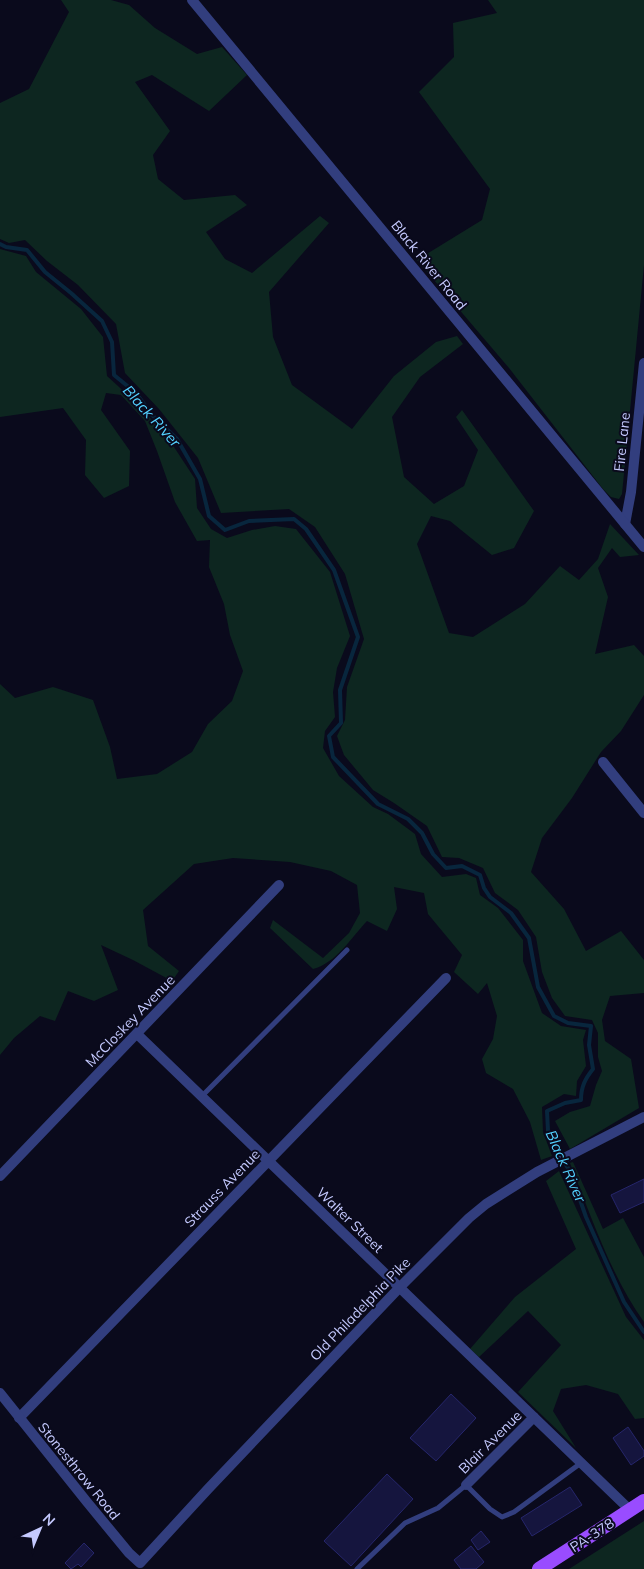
<svg xmlns="http://www.w3.org/2000/svg" width="644" height="1569" font-family="Mulish,sans-serif">
  <style>
    .green { fill: #0d2620 }
    .lines { fill: none; stroke-linecap: round; stroke-linejoin: round }
    .stream { stroke: #08263d; stroke-width: 4 }
    .building { fill: #15153e; stroke: #26266b }
    .service { stroke: #323e7e; stroke-width: 5 }
    .minor { stroke: #323e7e; stroke-width: 10 }
    .tertiary { stroke: #323e7e; stroke-width: 10 }
    .primary { stroke: #994cff; stroke-width: 14 }
    .labels { text-anchor: middle; dominant-baseline: central; stroke-width: 4; stroke-linejoin: round; paint-order: stroke }
    .street-label { font-size: 14px; fill: #c5caff; stroke: #0a0a1c }
    .water-label { font-size: 15px; font-style: italic; fill: #53d1ff; stroke: #0a0a1c }
  </style>
  <rect width="100%" height="100%" fill="#0a0a1c"/>
  <path class="green" d="M61 0H111L129 5 155 28 197 54 222 47 247 75 209 111 152 75 135 82 170 131 153 155 158 179 184 200 235 195 247 205 206 232 225 259 252 273 320 216 329 223 269 292 273 337 292 385 352 429 394 376 436 342 457 336 463 344 420 377 392 417 404 477 434 504 464 486 478 450 456 417 462 410 534 511 514 548 492 555 450 521 431 516 417 544 449 633 473 637 525 604 560 566 579 580 598 559 610 524 639 555 620 557 612 548 598 568 608 597 595 654 634 645 644 656V695L621 731 601 752 572 798 542 838 531 872 564 909 586 951 621 931 644 960V993L610 996 602 1020 605 1041 631 1059 639 1108 570 1149 555 1121 570 1112 590 1106 596 1085 602 1071 598 1057V1033L592 1020 565 1016 552 998 542 972 536 937 518 910 495 893 483 868 459 858 442 857 427 826 394 803 373 790 344 755 337 736 345 720 347 687 364 639 345 574 315 527 289 509 221 513 198 458 159 409 125 373 116 324 78 285 47 261 25 240 9 243 0 239V103L29 89 69 12Z
    M488 0H644V265L622 494 619 499 611 497 603 489 509 368 417 260 482 220 490 189 419 92 454 57 453 23 497 13Z
    M0 249 26 256 36 272 81 309 103 337 107 376 142 408 174 447 195 479 197 508 211 529 227 538 252 530 275 526 296 529 330 572 350 636 337 668 333 692 335 717 325 731 323 748 339 776 373 807 388 814 415 834 421 854 442 877 466 874 476 878 480 895 498 908 523 940V961L542 1013 561 1026 586 1030 583 1040 586 1066 577 1081 576 1096 564 1094 542 1107 543 1132 552 1156 541 1160 530 1122 513 1089 486 1073 482 1059 493 1039 497 1016 487 983 478 994 454 972 462 955 428 914 424 893 394 887 397 909 387 931 367 921C351 938 336 963 313 969L270 928 273 920 323 958 349 933 360 913 357 885 331 871 290 862 233 858 194 864 143 910 148 946 179 971 172 981 133 960 101 945 118 990 94 1001 68 991 55 1021 40 1016 14 1038 0 1055V684L15 698 53 687 93 700 110 747 117 779 157 774 192 752 208 724 232 701 243 671 230 635 224 604 209 567 210 540 197 541 175 502 157 451 145 421 121 395 106 393 101 410 130 451 129 486 104 498 85 475 86 440 63 408 0 417Z
    M573 1162 603 1229 623 1218 644 1257V1322C611 1276 591 1216 570 1163Z
    M559 1171 626 1317 644 1340V1418L635 1419 618 1394 586 1385 561 1389 553 1411 576 1448 518 1392 561 1345 528 1311 479 1357 470 1349 515 1297 576 1249 546 1181Z
    M644 1521V1569H569Z"/>
  <g class="lines">
    <path class="stream" d="M0 244 6 247 27 250 45 272 71 293 102 321 112 342 114 375 136 393 152 415 177 439 200 479 209 516 225 530 249 521 294 519 306 529 334 570 358 637 340 690 341 723 329 736 333 757 378 804 408 819 422 833 433 854 446 868 462 866 480 875 484 888 490 897 511 913 529 938 538 987 554 1016 568 1023 591 1026 589 1045 593 1069C585 1079 581 1087 581 1100L565 1103 547 1111 548 1131 571 1174 586 1217 624 1302 644 1332"/>
  </g>
  <path class="building" d="M644 1179V1202L620 1213 611 1195Z
    M451 1394 476 1418 436 1461 410 1438Z
    M628 1427 644 1451V1456L631 1465 613 1438Z
    M387 1474 413 1499 351 1566 324 1541Z
    M570 1487 582 1505 532 1536 521 1518Z
    M481 1531 490 1542 478 1550 471 1540Z
    M84 1543 94 1553 81 1567 78 1564 71 1569 65 1563Z
    M471 1546 484 1562 476 1569H461L454 1560Z"/>
  <g class="lines">
    <path class="service" d="M202 1096 347 950
      M357 1569 405 1523 438 1508 466 1485 490 1509 502 1517 514 1512 581 1463"/>
    <path class="minor" d="M625 524 631 492 644 363
      M603 762 644 813
      M137 1034 630 1510
      M0 1176 279 885
      M19 1418 446 978
      M466 1485 534 1417"/>
    <path class="tertiary" d="M192 0 644 547
      M0 1393 87 1502 129 1553 140 1563 208 1489 400 1287 469 1218 486 1204 537 1172 644 1117"/>
    <path class="primary" d="M539 1569 644 1501"/>
  </g>
  <g class="labels">
    <g class="street-label">
      <text transform="translate(429 265) rotate(51)">Black River Road</text>
      <text transform="translate(622 442) rotate(-84)">Fire Lane</text>
      <text transform="translate(130 1021) rotate(-46)">McCloskey Avenue</text>
      <text transform="translate(222 1188) rotate(-46)">Strauss Avenue</text>
      <text transform="translate(350 1220) rotate(44)">Walter Street</text>
      <text transform="translate(360 1309) rotate(-46)">Old Philadelphia Pike</text>
      <text transform="translate(490 1442) rotate(-45)">Blair Avenue</text>
      <text transform="translate(79 1471) rotate(51)">Stonesthrow Road</text>
      <text transform="translate(592 1535) rotate(-33)">PA-378</text>
    </g>
    <g class="water-label">
      <text transform="translate(152 416) rotate(48)">Black River</text>
      <text transform="translate(566 1166) rotate(66)">Black River</text>
    </g>
  </g>
  <g transform="translate(40 1529) rotate(44)" stroke="#0a0a1c" stroke-width="4" paint-order="stroke">
  <path d="M0-4L9 19L0 12L-9 19Z" fill="#c5caff"/>
  <text y="-8" font-size="14" font-weight="bold" text-anchor="middle" fill="#c5caff">N</text>
  </g>
</svg>
